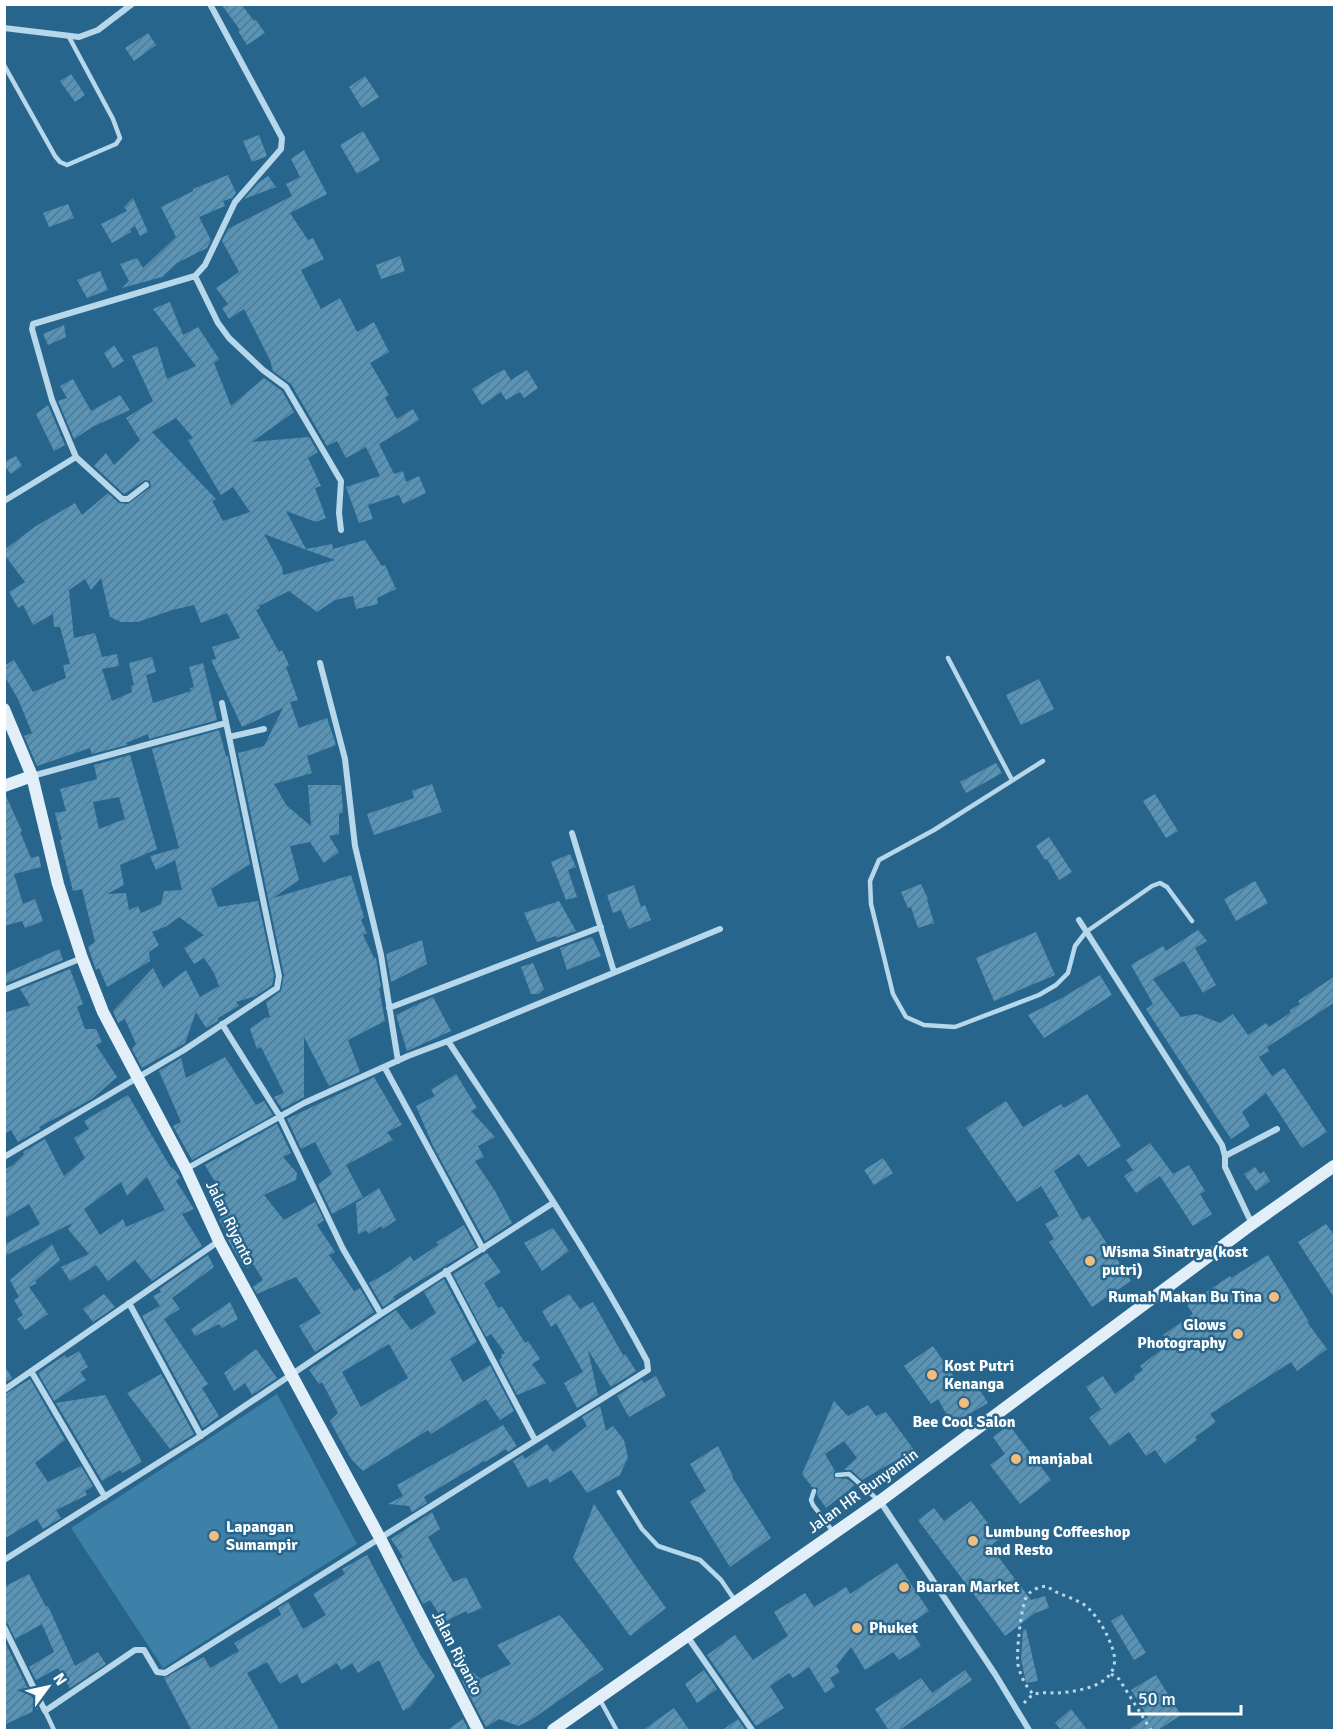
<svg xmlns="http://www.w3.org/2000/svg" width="1339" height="1735" font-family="Signika,sans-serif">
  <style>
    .park { fill: #3d80a8 }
    .building { fill: url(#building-hatch); fill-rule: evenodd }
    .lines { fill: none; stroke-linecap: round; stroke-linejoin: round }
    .path { stroke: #b7d7ea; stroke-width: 3; stroke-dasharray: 3 4.5; stroke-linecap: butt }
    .lane { stroke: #b7d7ea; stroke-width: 4.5 }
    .street { stroke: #b7d7ea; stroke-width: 6 }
    .secondary { stroke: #e2eff8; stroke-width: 12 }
    .poi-dot { fill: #f1bc7e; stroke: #28658c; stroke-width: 2 }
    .labels { text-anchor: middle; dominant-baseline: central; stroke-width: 5; stroke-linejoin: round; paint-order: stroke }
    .street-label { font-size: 16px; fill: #fff; stroke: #28658c }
    .poi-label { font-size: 16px; font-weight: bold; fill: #fff; stroke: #28658c; text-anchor: start }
  </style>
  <defs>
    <pattern id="building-hatch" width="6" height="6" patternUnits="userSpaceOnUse" patternTransform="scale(1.5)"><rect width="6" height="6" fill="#5993b6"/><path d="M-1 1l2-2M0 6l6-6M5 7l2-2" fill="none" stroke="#547a91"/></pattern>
  </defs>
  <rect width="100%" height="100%" fill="#28658c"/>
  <path class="park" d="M277 1394 357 1544 163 1668 71 1528Z"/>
  <path class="building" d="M221 4H241L254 21 256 20 265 33 247 45 238 31 240 30Z
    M148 33 156 45 134 61 125 48Z
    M71 74 85 95 75 102 60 81Z
    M365 76 379 97 362 108 349 87Z
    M363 131 380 160 357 174 340 145Z
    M259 135 267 156 252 162 243 141Z
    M304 150 327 194 290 213 308 240 313 238 324 259 301 270 321 309 340 298 357 332 374 322 389 352 370 363 389 395 385 398 397 419 413 409 419 420 379 444 394 474 403 471 406 482 419 476 426 493 403 504 399 495 368 505 373 519 359 523 346 487 380 476 366 447 346 458 337 441 327 446 291 384 273 371 270 360 244 309 229 319 222 308 228 304 216 288 239 272 222 241 228 229 292 196 286 184 300 177 291 159Z
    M228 175 236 193 232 198 223 201 225 206 199 217 211 240 207 248 177 263 162 277 122 288 129 281 120 264 137 258 143 268 176 237 161 207 193 191V189Z
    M268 176 276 187 244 199 258 183Z
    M133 198 148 232 140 236 135 226 130 230 131 232 112 243 101 224 127 211 124 207Z
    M68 204 74 218 49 227 43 213Z
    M400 256 405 271 381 279 376 265Z
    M100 271 108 290 87 298 77 280Z
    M170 302 183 335 198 327 219 359 214 363 231 406 264 378 282 391 294 412 252 442 309 437 318 452 308 458 321 486 315 488 326 518 316 522 286 511 306 549 332 544 333 549 365 540 382 566 385 565 396 589 377 598 378 604 356 609 353 596 335 600 317 612 289 591 259 606 260 608 256 610 279 652 282 650 289 665 286 667 298 700 290 702 299 728 327 718 336 745 307 756 312 773 274 784 287 806 311 826 308 785H341L343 812 339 814V834L329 836 339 852 324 863 310 842 290 846 299 880 273 898 351 875 364 917 361 920 367 933 363 935 374 958H376L381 987 379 988 385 1021 348 1040 360 1072 329 1086 304 1037V1097L282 1109 274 1097 284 1093 261 1047 257 1049 250 1029 265 1018 270 1017 266 1002 281 991 284 975 238 753 264 746 283 708 242 727 211 660 216 659 212 647 240 638 227 613 201 623 194 605 172 610 138 622H121L110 617 101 578 91 590 85 579 69 590 74 638 95 633 102 657 117 654 119 666 102 669 112 701 132 692 131 686 134 685 129 663 152 657 156 672 146 675 153 703 191 691 190 688 194 687 189 667 203 663 217 720 149 739 148 734 126 743 127 745 92 754 90 748 37 766 24 736 32 733 18 699 4 675V666L14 660 33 692 66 678 63 665 70 664 60 627H54L53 614 33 625 23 605 18 608 9 592 25 582 4 554V550L36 526 75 503 82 515 108 493 119 503 128 504 151 487 150 481 145 480 124 494 94 466 106 453 114 465 140 440 126 418 153 401 132 356 157 346 167 379 196 366 153 309ZM176 418 193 438 188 440 221 495 233 487 250 512 223 521 212 501 216 499 152 432ZM264 534 307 550 335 560 283 575 282 567Z
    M64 325 66 337 48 345 43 334Z
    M114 345 124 361 113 368 104 353Z
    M504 369 511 380 527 370 538 388 524 398 520 392 506 400 501 392 482 405 472 389Z
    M73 379 91 411 120 395 130 410 94 426 74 439 58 401 67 398 60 386Z
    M48 405 65 445 54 451 36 414Z
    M16 456 22 466 11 474 4 465V462Z
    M1039 679 1054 709 1021 725 1006 695Z
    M219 730 226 756H228L250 864 211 889 218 907 258 901 274 976 272 985 256 996 236 1002 239 1006 218 1018V1021L206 1028 196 1012 185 1043 142 1068 132 1049 136 1044 125 1019 118 1023 113 1011 153 968 163 988 186 970 200 997 219 986 214 973 204 958 194 964 184 948 204 935 179 917 167 926 152 932 159 945 149 952 150 961 107 987 99 968 96 970 88 947 95 942 82 889 73 891 60 840H62L55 813 66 811 60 789 97 779 94 765 130 755 157 849 120 865 124 885 107 894 126 893 129 910 138 906 141 913 161 904 164 891 182 890 175 860 156 870 150 856 179 848 152 749ZM119 797 125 819 99 829 93 802Z
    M996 763 1002 773 966 793 960 782Z
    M432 784 442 812 374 835 367 814 414 798 412 791Z
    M5 794 22 831 20 832 31 858 39 856 41 867 14 874 23 904 35 899 43 921 25 928 22 921 4 926Z
    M1155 794 1178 831 1166 838 1143 801Z
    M1049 837 1072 872 1059 880 1047 859 1045 860 1036 846Z
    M570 854 576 867 568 870 577 897 566 900 551 862Z
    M1255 881 1268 903 1236 921 1224 899Z
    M921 884 928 899 927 900 934 923 918 928 911 907 908 908 901 892Z
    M634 885 641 907 645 905 651 920 629 929 621 910 613 913 607 895Z
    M559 901 576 931 556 938V936L537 942 524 913Z
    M1198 930 1207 941 1195 948 1216 985 1203 993 1184 961 1153 979 1181 1017 1197 1014 1220 1023 1233 1014 1248 1035 1266 1023 1269 1027 1290 1013V1010L1300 1004 1298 1001 1335 976V1002L1278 1040 1267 1047 1269 1051 1259 1057 1272 1076 1284 1068 1327 1132 1302 1148 1266 1093 1242 1112 1250 1126 1231 1139 1146 1009 1153 1004 1131 965 1163 946 1166 951Z
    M1036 932 1055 975 994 1001 976 958Z
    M592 937 601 956 567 970 560 948Z
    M422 940 427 964 391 982 386 954Z
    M59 949 63 960 4 984V974Z
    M533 963 544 989 538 994H531L521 967Z
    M70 969 83 1004 77 1007 85 1029H96L102 1042 96 1045 117 1077 92 1099 39 1127 41 1129 18 1142 11 1130 4 1134V1013L30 1005 20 989Z
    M1100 975 1112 995 1044 1038 1028 1015 1062 998Z
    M433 997 451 1031 407 1051 396 1015Z
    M225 1057 256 1105 264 1101 273 1115 192 1160 173 1126 181 1122 159 1071 181 1058 186 1078Z
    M456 1074 477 1108 471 1111 495 1137 478 1146 484 1157 475 1161 495 1191 512 1223 485 1241 433 1146 416 1106 435 1096 431 1090Z
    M374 1077 402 1125 387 1132 393 1140 346 1165 363 1197 332 1214 318 1184 332 1174 315 1142 301 1149 287 1119Z
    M1087 1094 1121 1146 1088 1167 1079 1154 1054 1171 1082 1220 1089 1216 1131 1281 1092 1307 1049 1242 1054 1239 1045 1224 1059 1216 1041 1186 1017 1202 966 1128 1006 1101 1023 1127 1061 1104 1064 1108Z
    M128 1095 171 1168 172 1167 180 1177 176 1181 194 1209 182 1214 202 1246 152 1281 135 1260 108 1281 96 1265 70 1281 61 1267 89 1254 68 1229 73 1223 4 1256V1245L40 1224 29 1204 4 1219V1170L13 1165 24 1154 23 1152 45 1139 64 1176 85 1158 74 1138 89 1129 84 1121ZM147 1177 165 1210 126 1227 123 1219 100 1235 84 1209 121 1182 127 1196Z
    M277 1124 291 1153 283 1157 297 1173 296 1180 264 1195 284 1220 315 1202 324 1220 317 1225 335 1252 329 1255 354 1291 360 1288 374 1312 315 1352 299 1326 321 1313 296 1277 257 1294 253 1287 263 1280 253 1264 247 1268 245 1265 243 1266 227 1238 229 1236 219 1220 222 1218 214 1202 224 1197 205 1165Z
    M1150 1143 1173 1174 1189 1165 1205 1191 1200 1194 1212 1214 1193 1226 1160 1176 1136 1193 1124 1176 1133 1170 1126 1160Z
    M883 1158 893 1173 874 1185 864 1170Z
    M1255 1167 1260 1174 1264 1171 1270 1181 1256 1191 1244 1174Z
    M379 1188 396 1220 383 1229 381 1226 369 1234 366 1230 358 1235 356 1203Z
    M1326 1224 1335 1236V1299L1298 1242Z
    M464 1225 476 1247 393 1297 395 1299 383 1307 369 1283 390 1271 410 1256 414 1261 438 1245 437 1242Z
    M553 1228 569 1251 542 1271 524 1243Z
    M52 1244 60 1260 35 1281 37 1283 29 1287 48 1314 25 1330 17 1319 23 1315 14 1300 19 1297 10 1280Z
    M487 1253 501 1272 484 1283 498 1308 502 1306 525 1343 528 1341 540 1359 532 1364 546 1383 517 1395 499 1360 502 1358 501 1355 505 1353 491 1334 486 1337 453 1274Z
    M208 1255 214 1267 172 1298 180 1309 164 1319 208 1384 202 1388 219 1416 203 1428 142 1316 160 1306 153 1296 161 1292 159 1289Z
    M1268 1255 1309 1322H1307L1327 1349 1297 1371 1291 1362 1210 1414 1216 1422 1195 1437 1197 1440 1165 1464 1155 1450 1146 1456 1129 1432 1110 1446 1089 1418 1101 1409 1086 1387 1103 1376 1115 1394 1135 1379 1134 1376 1143 1370 1140 1366 1169 1344 1163 1335 1193 1314 1187 1305 1230 1276 1231 1278Z
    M444 1279 477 1342 450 1359 463 1382 490 1365 514 1411 500 1420 486 1399 431 1434 428 1430 363 1471 351 1459 337 1434 330 1421 338 1413 322 1382 319 1384 309 1370 396 1310 411 1330 436 1313 424 1292ZM389 1344 408 1378 361 1407 342 1372Z
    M104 1294 115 1307 93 1322 83 1309Z
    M569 1294 580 1309 593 1302 623 1355 625 1354 636 1371 611 1387 588 1350 598 1395 577 1408 564 1383 583 1372 556 1323 551 1327 542 1311Z
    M230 1302 238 1319 222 1328 219 1324 195 1336 191 1329Z
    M933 1346 963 1390 975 1382 988 1403 952 1424 938 1399 931 1404 904 1366Z
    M256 1349 277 1378 252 1395 245 1383 234 1391 224 1373Z
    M79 1351 88 1367 80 1372 86 1380 54 1401 38 1373 65 1355 67 1358Z
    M4 1365 12 1378 4 1383Z
    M161 1374 194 1434 170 1449 127 1393Z
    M656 1376 666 1396 629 1417 617 1396 642 1380 644 1383Z
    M30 1379 65 1440 35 1463 48 1482 81 1466 93 1486 85 1491 87 1495 56 1510 61 1518 43 1529 37 1519 4 1539V1395Z
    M105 1395 142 1462 122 1473 120 1470 102 1481 56 1403Z
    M834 1401 848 1416 868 1405 876 1416 886 1412 914 1450 862 1480 851 1470H844L857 1458 844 1441 825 1454 835 1471 833 1474 834 1478 847 1479 855 1485 826 1508 817 1495 818 1488 812 1487 802 1474Z
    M600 1406 606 1431 613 1426 624 1440 628 1457 620 1475 587 1493 571 1470 550 1483 547 1478 528 1488 513 1461 523 1455 525 1459 547 1444 553 1452 587 1426 582 1417Z
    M503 1425 517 1446 508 1452 506 1449 485 1462 484 1461 424 1497 427 1503 412 1512 409 1506 388 1504 403 1496 397 1485Z
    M1009 1425 1051 1480 1020 1504 990 1465 1005 1454 993 1437Z
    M718 1446 733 1476 732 1477 771 1538 730 1567 690 1502 706 1491 690 1464Z
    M971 1501 1000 1539 990 1546 1031 1600 1045 1596 1049 1608 1035 1613 1005 1636 918 1520 934 1508 944 1521Z
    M594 1504 635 1565 666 1608 630 1636 573 1558Z
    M432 1512 440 1529 428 1537 453 1582 466 1577 482 1608 467 1614 466 1611 444 1622 430 1600 423 1604 400 1559 403 1557 391 1539Z
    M367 1555 420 1655 435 1676 410 1707 403 1711 379 1660 358 1673 352 1663 341 1670 337 1663 302 1684 297 1674 280 1684 267 1662 247 1673 280 1731H192L164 1678 204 1657 210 1668 239 1651 234 1643 281 1615 278 1608 288 1602 303 1629 326 1615 313 1594 345 1574 342 1569Z
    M897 1563 929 1611 908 1625 921 1646 899 1660 893 1652 865 1670 851 1647 836 1666 840 1672 830 1678 835 1687 825 1693 809 1667 793 1678 789 1673 770 1686 784 1708 756 1726 707 1655 735 1635 753 1660 788 1636 774 1612 805 1593 814 1607 846 1587 850 1594Z
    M29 1574 46 1607 48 1606 75 1666 98 1652 106 1664 70 1688 58 1668 36 1680 29 1667 54 1652 42 1624 15 1639 8 1624 4 1622V1587Z
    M1122 1614 1146 1653 1134 1660 1111 1621Z
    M560 1615 604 1669 531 1720 518 1726 499 1719 486 1727 462 1681 472 1671 480 1679 511 1664 497 1645Z
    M1026 1629 1038 1681 1026 1683 1021 1659 1023 1630Z
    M4 1640 38 1709 4 1725Z
    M704 1670 717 1689 697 1703 685 1684Z
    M965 1670 972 1680 898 1731H889L875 1709 921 1678 932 1693Z
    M1156 1675 1181 1715 1157 1731H1127L1148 1717 1131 1690Z
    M674 1708 690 1731H642Z
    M1071 1709 1088 1731H1062L1055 1723Z
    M463 1719 469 1731H446Z
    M738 1719 746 1731H721Z"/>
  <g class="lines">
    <path class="path" d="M1111 1674 1119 1679 1151 1730
      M1024 1703C1027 1700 1031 1695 1035 1694 1042 1692 1050 1693 1058 1693 1083 1691 1123 1684 1113 1650 1108 1635 1099 1618 1087 1607 1075 1597 1059 1596 1047 1586 1039 1587 1032 1589 1027 1596 1021 1605 1016 1654 1018 1665 1021 1677 1025 1685 1033 1694"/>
    <path class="lane" d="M4 65 55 156 60 162 67 165 116 144 120 138 113 119 69 37
      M948 658 1012 780
      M1043 761 934 830 879 860 870 881 871 904 893 994 906 1017 924 1025 955 1027 1039 995 1056 985 1068 973 1075 946 1086 932 1152 886 1160 883 1167 887 1192 921
      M837 1475 849 1474 878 1500
      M814 1491 811 1500 813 1505 834 1533
      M619 1492 642 1529 658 1546 700 1560 721 1580 736 1602
      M599 1698 616 1729
      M45 1711 54 1730"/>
    <path class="street" d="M4 28 79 37 98 30 132 4
      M195 276 218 323 229 338 263 370 286 387 341 481 339 513 341 530
      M76 457 122 499H128L146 485
      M4 501 76 457 52 400 32 329 33 324 195 276 205 265 235 202 281 149 282 138 210 4
      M320 663 345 759 355 846 381 955 398 1061
      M229 737 264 729
      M32 776 226 723
      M572 833 614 972
      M1079 920 1222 1145 1225 1156V1167L1252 1224
      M4 990 82 958
      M389 1008 601 927
      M222 1024 279 1115 343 1249 381 1314
      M448 1041 720 929
      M385 1068 483 1249
      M1225 1156 1277 1129
      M4 1157 184 1050 277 988 279 976 222 703
      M446 1271 535 1440
      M129 1303 201 1436
      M31 1371 105 1497
      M4 1390 219 1241
      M880 1501 995 1674 1029 1730
      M4 1560 196 1439 381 1314 553 1203
      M4 1627 45 1711 135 1650H144L157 1672 165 1673 648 1370 647 1361C588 1250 517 1146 448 1041L408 1056 304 1103 186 1169
      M687 1636 752 1730"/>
    <path class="secondary" d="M4 709 32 776 58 884 82 958 103 1012 186 1169 219 1241 380 1538 478 1730
      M4 786 32 776
      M553 1730 880 1501 1252 1224 1334 1166"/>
  </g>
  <g class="poi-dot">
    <circle cx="1090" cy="1261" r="6"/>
    <circle cx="1274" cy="1297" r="6"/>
    <circle cx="1238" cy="1334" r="6"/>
    <circle cx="932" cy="1375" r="6"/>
    <circle cx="964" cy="1403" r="6"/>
    <circle cx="1016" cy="1459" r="6"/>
    <circle cx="214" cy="1536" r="6"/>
    <circle cx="973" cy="1541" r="6"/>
    <circle cx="904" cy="1587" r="6"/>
    <circle cx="857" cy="1628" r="6"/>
  </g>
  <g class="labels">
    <g class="street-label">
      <text transform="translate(230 1223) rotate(64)">Jalan Riyanto</text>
      <text transform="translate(863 1491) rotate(-36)">Jalan HR Bunyamin</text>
      <text transform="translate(457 1653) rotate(63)">Jalan Riyanto</text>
    </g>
    <g class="poi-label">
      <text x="1102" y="1252">Wisma Sinatrya(kost<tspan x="1102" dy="18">putri)</tspan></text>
      <text x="1262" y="1297" text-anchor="end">Rumah Makan Bu Tina</text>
      <text x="1226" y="1325" text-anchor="end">Glows<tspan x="1226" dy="18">Photography</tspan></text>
      <text x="944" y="1366">Kost Putri<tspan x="944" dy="18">Kenanga</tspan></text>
      <text x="964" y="1422" text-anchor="middle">Bee Cool Salon</text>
      <text x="1028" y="1459">manjabal</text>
      <text x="226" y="1527">Lapangan<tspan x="226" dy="18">Sumampir</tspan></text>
      <text x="985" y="1532">Lumbung Coffeeshop<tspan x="985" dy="18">and Resto</tspan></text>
      <text x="916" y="1587">Buaran Market</text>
      <text x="869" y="1628">Phuket</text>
    </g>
  </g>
  <rect width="1339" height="1735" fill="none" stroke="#ffffff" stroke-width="12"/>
  <g transform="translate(48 1687) rotate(57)" stroke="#28658c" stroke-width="4.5" paint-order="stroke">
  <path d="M0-4.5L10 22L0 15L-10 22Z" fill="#ffffff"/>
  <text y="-9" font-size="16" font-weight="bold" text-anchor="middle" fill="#ffffff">N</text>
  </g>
  <path d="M1129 1705v9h112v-9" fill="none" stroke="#ffffff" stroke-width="3"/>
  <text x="1138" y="1705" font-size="18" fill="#ffffff" stroke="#28658c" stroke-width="4.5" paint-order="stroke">50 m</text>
</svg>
